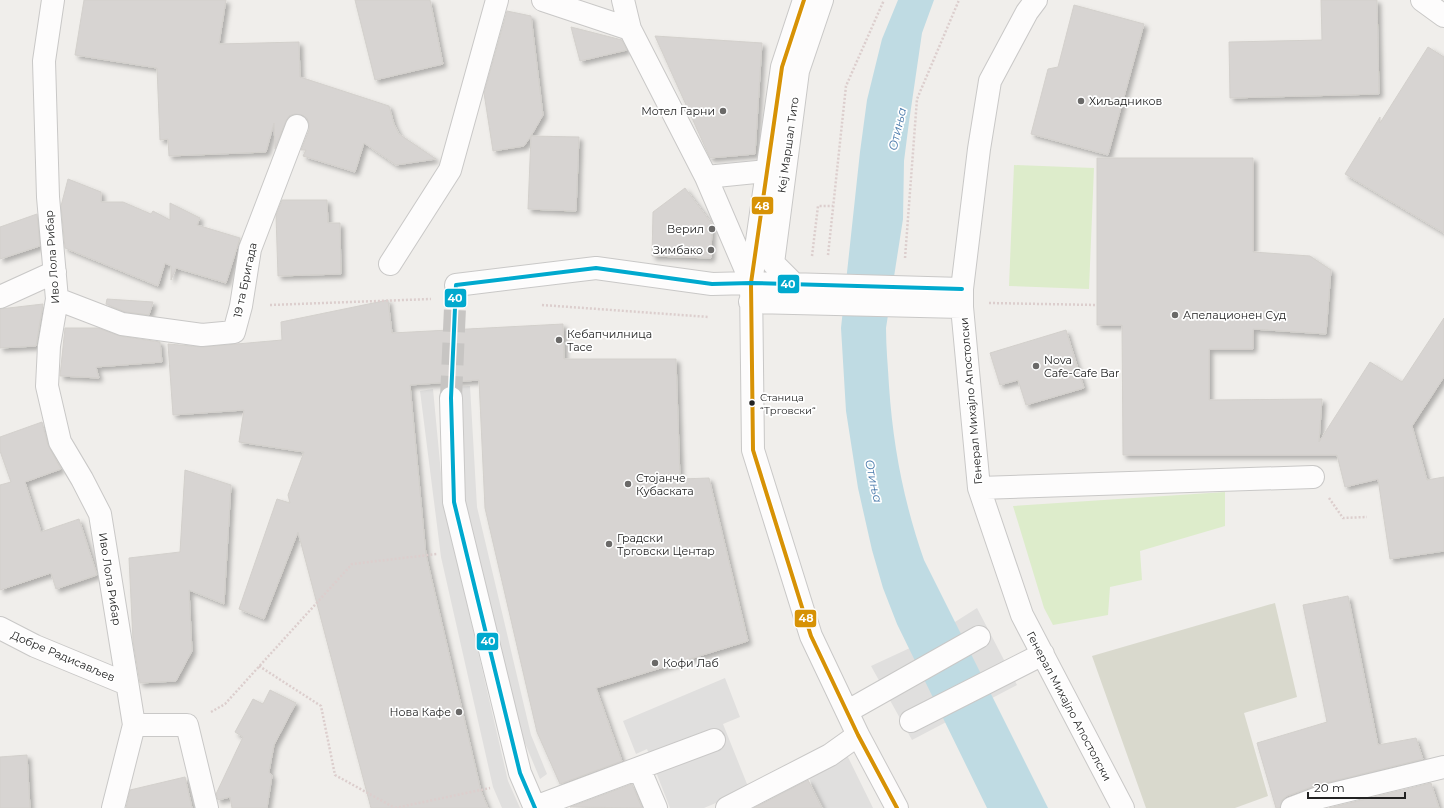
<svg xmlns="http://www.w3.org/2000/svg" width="1444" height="808" font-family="Montserrat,sans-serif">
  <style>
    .construction { fill: #d9d9cd }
    .grass { fill: #ddeccb }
    .parking { fill: #e0dfde }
    .water { fill: #bfdbe3 }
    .building { fill: #d7d4d2; stroke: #d3d0cc; filter: url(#shadow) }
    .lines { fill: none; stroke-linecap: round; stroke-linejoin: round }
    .minor-tunnel { stroke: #c7c5c3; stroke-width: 22; stroke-dasharray: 22 11; stroke-linecap: butt }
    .minor-casing { stroke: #c9c8c7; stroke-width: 24 }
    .path { stroke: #dccecd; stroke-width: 2.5; stroke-dasharray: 2 2; stroke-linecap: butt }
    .minor { stroke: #fdfcfc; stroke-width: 22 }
    .bus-1-casing { stroke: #fff; stroke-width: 7 }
    .bus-2-casing { stroke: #fff; stroke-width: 7 }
    .bus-1 { stroke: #d79205; stroke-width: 4 }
    .bus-2 { stroke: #00a9ce; stroke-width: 4 }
    .poi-dot { fill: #6a6968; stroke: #fff; stroke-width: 1.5 }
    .bus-dot { fill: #222; stroke: #fff; stroke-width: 1.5 }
    .labels { text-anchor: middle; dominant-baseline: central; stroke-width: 3.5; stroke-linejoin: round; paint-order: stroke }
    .bus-label { font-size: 10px; fill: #222; stroke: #fff; text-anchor: start }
    .poi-label { font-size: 11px; fill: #222; stroke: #fff; text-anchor: start }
    .street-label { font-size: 11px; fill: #222; stroke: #fff }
    .water-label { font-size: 12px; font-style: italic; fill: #4a7aab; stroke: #fff }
    .line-badge { stroke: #fff; stroke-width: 1.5 }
    .badge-label { font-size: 11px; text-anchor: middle; font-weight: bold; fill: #fff }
  </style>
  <defs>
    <filter id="shadow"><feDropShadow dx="3.5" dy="3.5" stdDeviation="2" flood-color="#0004"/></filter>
  </defs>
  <rect width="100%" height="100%" fill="#f0eeeb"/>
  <path class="construction" d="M1275 603 1297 697 1244 713 1268 796 1235 808H1146L1092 656Z"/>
  <path class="grass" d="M1014 165 1094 168 1089 289 1009 286Z
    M1225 492V526L1140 551 1142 580 1110 587 1108 615 1053 625 1044 608 1013 506Z"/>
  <path class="parking" d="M470 386 477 507 531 735 547 774 540 779 522 736 464 507 456 387Z
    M433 389 444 505 508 781 520 808H502L493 787 441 557 420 391Z
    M977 608 1017 685 912 740 871 666 925 641Z
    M725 678 740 717 723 724 749 789 704 808H670L647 749 636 754 623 721Z
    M846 753 873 808H824L806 773Z"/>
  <path class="water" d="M898 0H934L922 33 909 122 904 161 903 219 886 328C886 348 888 367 889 386 893 446 904 503 924 560L1048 808H987L897 624 883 588 872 550 858 488 846 411 841 328 860 152 867 100 882 39Z"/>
  <path class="building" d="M84 0H226L219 44 299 42 300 77 389 106 394 124 399 134 436 159 396 165 364 143 355 172 303 156 306 150H301L309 130V124L307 118 302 115 295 114 289 116 286 121 275 149 274 123 266 152 169 156 168 139 160 140 157 68 75 55Z
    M355 0H430L443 64 375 80Z
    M1321 0H1377L1379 94 1230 98 1229 42 1322 40Z
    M1074 5 1144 24 1108 155 1031 134 1048 69 1058 67Z
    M507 11 531 16 543 115 531 136 579 137 576 211 528 209 531 136 524 146 493 151 484 93Z
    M571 27 622 40 627 50 580 61Z
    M655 36 762 43 755 154 710 158Z
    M1428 47 1444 57V233L1345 174 1380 117V123Z
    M1097 158H1253V252L1310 256 1331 270 1326 334 1253 329V349H1209V400L1322 399 1319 442 1370 362 1402 382 1444 318V377L1412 426 1427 480 1444 477V551L1390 559 1378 479 1345 487 1337 455H1123L1122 325H1097Z
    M68 179 101 192V202H123L151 214 153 211 170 220V203L200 218 197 225 240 238 226 283 176 268 171 280V266L165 263 158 286 65 248 61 206Z
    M685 188 712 224 711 258 652 256 653 212Z
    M282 200H327L328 223H340L341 274 278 276 276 215Z
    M37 214 40 246 0 259V227Z
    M107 299 153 302 149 315 125 312 106 304Z
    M388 300 392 333 563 324 564 359H676L680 479 709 478 748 641 596 688 622 761 560 784 537 732 485 508 479 380 410 385 426 555 481 791 488 808H371L298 532 264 619 239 609 277 499 290 503 288 495 304 452 239 442 244 410 173 415 168 344 203 347 282 340 281 322Z
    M43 304 36 346 0 348V309Z
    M65 328H98L120 336 160 342 162 362 96 367 99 378 60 376Z
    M1066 330 1084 388 1026 405 1018 380 1000 385 990 353Z
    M42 422 48 445 61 469 25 482 41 532 79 519 97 575 56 589 51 573 0 590V485L11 482 0 451V437Z
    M185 470 231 485 224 604 189 590 192 651 176 681 140 683 133 641 129 558 180 552Z
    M1348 596 1378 745 1416 738 1423 759 1317 785 1287 796 1282 800 1280 808H1276L1257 743 1327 722 1303 605Z
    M270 690 296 703 274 745 269 772 272 776 267 808H232L230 797 218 800 216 794 243 737 235 732 253 699 263 704Z
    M27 755 30 808H0V757Z
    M185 777 192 808H126L130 790Z
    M808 780 822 808H754Z
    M1431 783 1439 808H1329Z
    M632 784 642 808 570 807Z"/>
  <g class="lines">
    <path class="minor-tunnel" d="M451 398 456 285"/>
    <g class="minor-casing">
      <path id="minor" d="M53 0 44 61 48 197 57 299 49 346 47 386 60 442 82 479 100 514 134 725 113 808
        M543 0 630 29
        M623 0 630 29 706 177 751 282
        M804 0 782 67 751 283 753 450 811 636 858 735 897 808
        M1036 0 1027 12 990 81 979 149 962 289V307L979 488 1022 615 1123 808
        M1422 0 1444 16
        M706 177 767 171
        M390 264 450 170 497 0
        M794 284 773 263 798 71 822 0
        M456 285 596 268 712 284 751 283 962 289
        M0 297 55 272
        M57 299 122 324 202 335 234 332 241 306 250 249 297 126
        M750 302 962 307
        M451 398 454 502 520 773 535 808
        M979 488 1313 477
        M0 628 35 646 127 684
        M848 711 979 637
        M911 721 1043 654
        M134 725H187L207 808
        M639 768 656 808
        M535 807 714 740
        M727 808 830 755 858 735
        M1292 808 1321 797 1444 767"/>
    </g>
    <path class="path" d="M828 255 846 86 884 0
      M812 256 818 206H833
      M905 258 917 99 959 0
      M989 303 1097 305
      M270 305 431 299
      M542 305 709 317
      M1329 498 1343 518 1367 517
      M259 666 321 706 335 775 395 808
      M211 712 225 704 352 564 437 554
      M395 808 490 788"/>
    <use href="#minor" class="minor"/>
    <g class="bus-1-casing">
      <path id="bus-1" d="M804 0 782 67 751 283 753 450 811 636 858 735 897 808"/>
    </g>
    <g class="bus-2-casing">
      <path id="bus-2" d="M535 808 520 773 454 502 451 398 456 285 596 268 712 284 751 283 962 289"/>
    </g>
    <use href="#bus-1" class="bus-1"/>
    <use href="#bus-2" class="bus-2"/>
  </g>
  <g class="poi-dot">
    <circle cx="1081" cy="101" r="4"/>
    <circle cx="723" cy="111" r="4"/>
    <circle cx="712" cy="229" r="4"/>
    <circle cx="711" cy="250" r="4"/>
    <circle cx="1175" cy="315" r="4"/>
    <circle cx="559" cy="340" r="4"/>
    <circle cx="1036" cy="366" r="4"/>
    <circle cx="628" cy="484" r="4"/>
    <circle cx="609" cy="544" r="4"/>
    <circle cx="655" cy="663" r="4"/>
    <circle cx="459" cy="712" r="4"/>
  </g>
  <circle class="bus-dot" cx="752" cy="403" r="3.5"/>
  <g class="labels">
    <g class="bus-label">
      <text x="760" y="397">Станица<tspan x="760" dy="13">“Трговски“</tspan></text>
    </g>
    <g class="poi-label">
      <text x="1089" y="101">Хиљадников</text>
      <text x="715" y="111" text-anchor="end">Мотел Гарни</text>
      <text x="704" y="229" text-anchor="end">Верил</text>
      <text x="703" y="250" text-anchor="end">Зимбако</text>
      <text x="1183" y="315">Апелационен Суд</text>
      <text x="567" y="334">Кебапчилница<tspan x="567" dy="13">Тасе</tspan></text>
      <text x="1044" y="360">Nova<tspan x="1044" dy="13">Cafe-Cafe Bar</tspan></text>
      <text x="636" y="478">Стојанче<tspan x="636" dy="13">Кубаската</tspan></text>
      <text x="617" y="538">Градски<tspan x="617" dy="13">Трговски Центар</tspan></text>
      <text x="663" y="663">Кофи Лаб</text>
      <text x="451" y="712" text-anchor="end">Нова Кафе</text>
    </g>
    <g class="street-label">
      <text transform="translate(788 145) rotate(-82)">Кеј Маршал Тито</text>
      <text transform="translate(52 257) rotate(-94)">Иво Лола Рибар</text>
      <text transform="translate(245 280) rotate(-78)">19 та Бригада</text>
      <text transform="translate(971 401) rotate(-95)">Генерал Михајло Апостолски</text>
      <text transform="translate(110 579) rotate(81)">Иво Лола Рибар</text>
      <text transform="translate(63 656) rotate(23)">Добре Радисављев</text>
      <text transform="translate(1069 706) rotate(62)">Генерал Михајло Апостолски</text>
    </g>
    <g class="water-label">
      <text transform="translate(897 129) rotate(-77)">Отиња</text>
      <text transform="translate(874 481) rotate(78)">Отиња</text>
    </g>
  </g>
  <g class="line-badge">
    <rect x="751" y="196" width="23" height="19" rx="4" fill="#d79205"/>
    <rect x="777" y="274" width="23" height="20" rx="4" fill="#00a9ce"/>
    <rect x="444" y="288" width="23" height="20" rx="4" fill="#00a9ce"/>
    <rect x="794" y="609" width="23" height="19" rx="4" fill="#d79205"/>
    <rect x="476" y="632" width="23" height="19" rx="4" fill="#00a9ce"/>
  </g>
  <g class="badge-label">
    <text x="762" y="210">48</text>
    <text x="788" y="288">40</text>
    <text x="455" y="302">40</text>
    <text x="806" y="622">48</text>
    <text x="488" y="645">40</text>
  </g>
  <path d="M1308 792v6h97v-6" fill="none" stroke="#222222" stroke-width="2"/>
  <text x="1314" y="792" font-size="12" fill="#222222" stroke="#ffffff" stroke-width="3" paint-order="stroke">20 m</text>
</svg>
